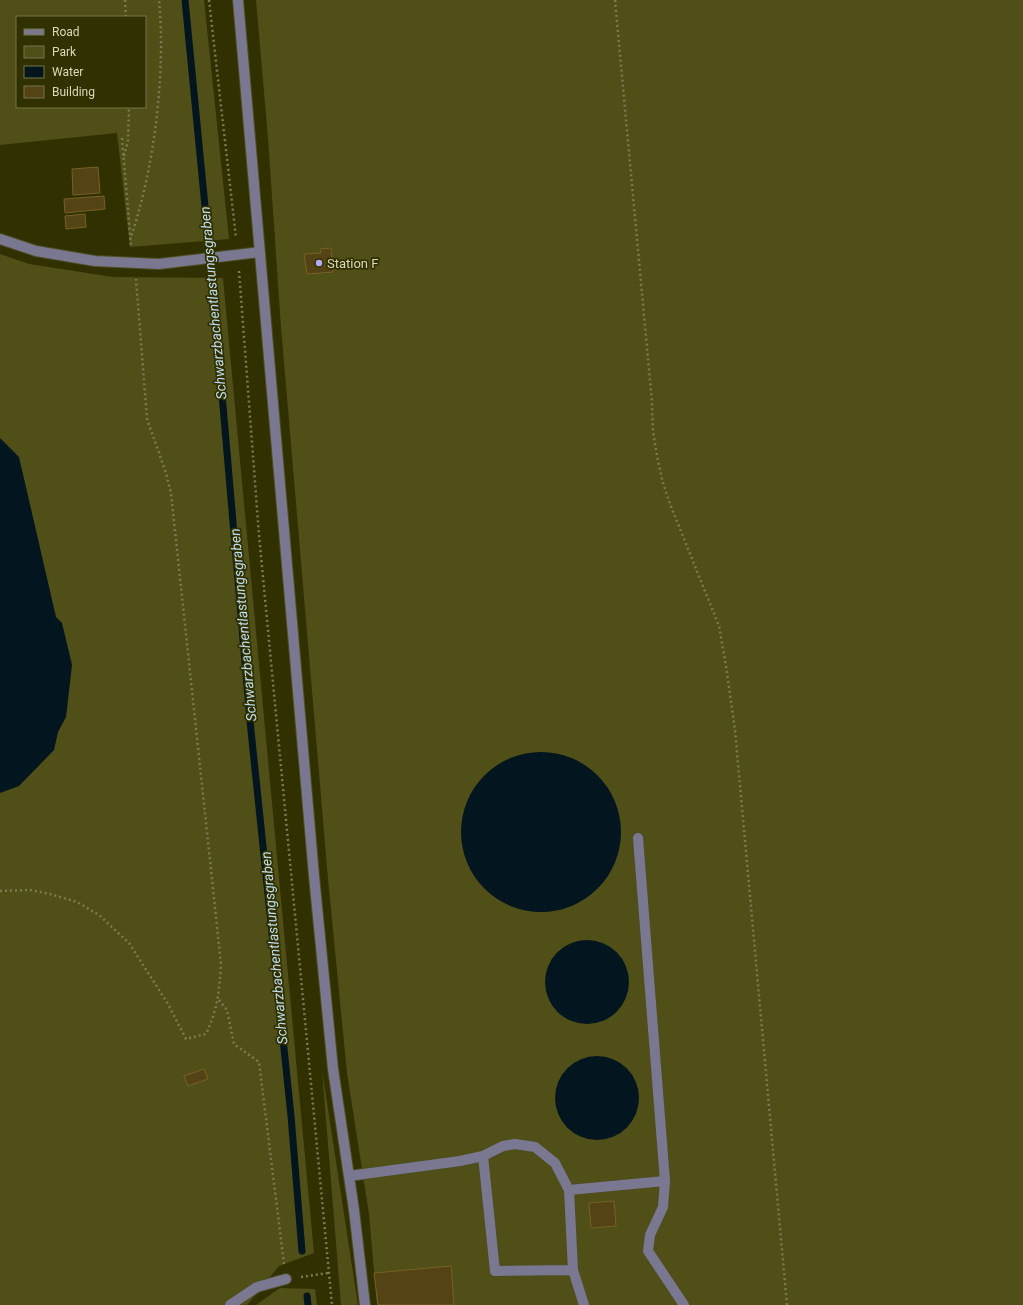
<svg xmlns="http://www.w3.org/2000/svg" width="1023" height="1305" font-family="Roboto,sans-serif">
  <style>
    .green { fill: #504f17; fill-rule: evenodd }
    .water { fill: #03161f }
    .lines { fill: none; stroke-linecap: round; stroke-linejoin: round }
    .stream { stroke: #03161f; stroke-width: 7 }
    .building { fill: #544315; stroke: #776125 }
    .minor-casing { stroke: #4f4e21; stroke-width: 12 }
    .path { stroke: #7b7b52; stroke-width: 2.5; stroke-dasharray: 2 3; stroke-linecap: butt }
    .minor { stroke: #797890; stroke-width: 10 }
    .poi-dot { fill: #b4acf9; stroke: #313000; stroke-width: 1.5 }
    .labels { text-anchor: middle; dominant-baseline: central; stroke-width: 3.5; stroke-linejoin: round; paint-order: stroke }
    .poi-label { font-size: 13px; fill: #d9d9ba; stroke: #313000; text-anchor: start }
    .water-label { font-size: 14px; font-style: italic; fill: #bfdeed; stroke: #313000 }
  </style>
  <rect width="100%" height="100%" fill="#313000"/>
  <path class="green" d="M0 0H204L229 239 130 247 117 133 0 145ZM17 17H145V107H17Z
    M256 0H1023V1305H377L369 1214 347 1073 328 879 281 327 268 138Z
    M0 254 29 264 113 277 223 278 314 1253 279 1266 247 1305H0Z
    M322 1070 358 1305H341Z
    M280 1288 315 1289 317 1305H256Z"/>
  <path class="water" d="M0 438 19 457 56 617 62 623 72 665 66 717 58 732 54 750 19 786 0 793Z
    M461 832a80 80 0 1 1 160 0a80 80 0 1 1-160 0Z
    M545 982a42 42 0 1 1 84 0a42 42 0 1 1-84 0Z
    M555 1098a42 42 0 1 1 84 0a42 42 0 1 1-84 0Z"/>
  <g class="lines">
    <path class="stream" d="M185 0 213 289 250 721 291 1116 302 1251
      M307 1296 308 1305"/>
  </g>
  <path class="building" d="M98 167 100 193 73 195 72 169Z
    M104 196 105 209 65 213 64 199Z
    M85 214 86 227 66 229 65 216Z
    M331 248 333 272 307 274 304 254 321 253 320 249Z
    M204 1069 208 1079 188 1086 184 1076Z
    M614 1201 616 1226 591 1228 589 1203Z
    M451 1266 454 1305H378L374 1273Z"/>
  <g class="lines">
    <g class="minor-casing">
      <path id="minor" d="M238 0 314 876 333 1069 354 1210 365 1305
        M0 239 36 251 95 261 159 264 260 252
        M349 1176 460 1161 483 1156 495 1271 573 1270 569 1190 555 1163 535 1147 515 1144 503 1146 483 1156
        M665 1181 663 1207 650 1235 648 1251 684 1305
        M569 1190 665 1181 638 838
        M573 1270 584 1305
        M230 1305 257 1287 286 1279"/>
    </g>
    <path class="path" d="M125 0 126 17
      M209 0 236 238
      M615 0 652 402 653 432 658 461 663 483 670 504 719 626 726 666 735 730 787 1305
      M122 138 131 246
      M124 156 128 141 129 107
      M130 240C154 170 166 74 159 0
      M239 271 259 535 332 1305
      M0 891 30 890 50 894 77 902 99 915 129 943 168 1004 186 1039 206 1034C218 1009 219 991 221 964L171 493 166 473 147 419 136 279
      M219 1000 227 1010 234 1044 259 1062 284 1264
      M301 1277 328 1273"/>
    <use href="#minor" class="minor"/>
  </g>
  <circle class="poi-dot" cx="319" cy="263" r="4"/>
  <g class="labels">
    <g class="poi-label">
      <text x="327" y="263">Station F</text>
    </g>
    <g class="water-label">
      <text transform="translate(213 303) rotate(-95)">Schwarzbachentlastungsgraben</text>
      <text transform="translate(243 625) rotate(-95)">Schwarzbachentlastungsgraben</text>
      <text transform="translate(274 948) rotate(-95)">Schwarzbachentlastungsgraben</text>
    </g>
  </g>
  <rect x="16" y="16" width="130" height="92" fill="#313000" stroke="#74744a"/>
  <rect x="24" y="29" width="20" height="6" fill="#797890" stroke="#74744a"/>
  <text x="52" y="36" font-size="12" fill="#d9d9ba">Road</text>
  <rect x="24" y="46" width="20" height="12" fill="#504f17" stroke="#74744a"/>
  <text x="52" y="56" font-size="12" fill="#d9d9ba">Park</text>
  <rect x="24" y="66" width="20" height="12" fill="#03161f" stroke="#74744a"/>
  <text x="52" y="76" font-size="12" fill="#d9d9ba">Water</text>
  <rect x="24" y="86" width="20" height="12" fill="#544315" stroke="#74744a"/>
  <text x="52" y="96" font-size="12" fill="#d9d9ba">Building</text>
</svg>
